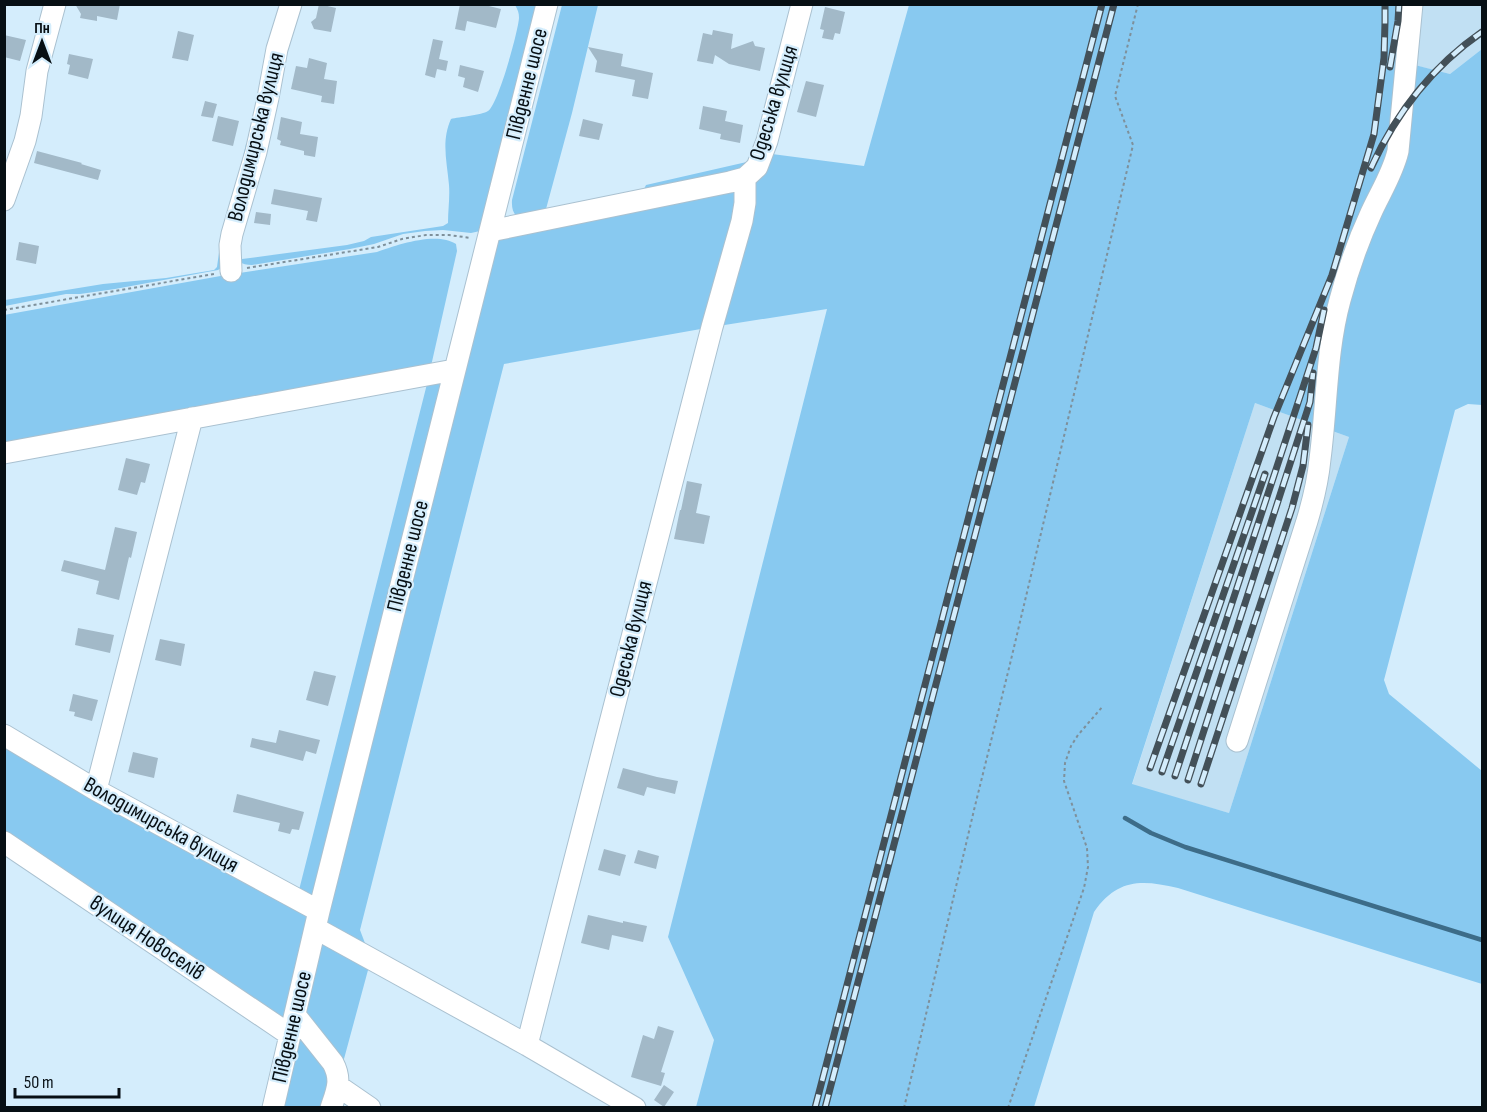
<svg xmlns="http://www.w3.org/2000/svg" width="1487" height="1112" font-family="'Sofia Sans Condensed',sans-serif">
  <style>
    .built { fill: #c1e0f3 }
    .green { fill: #88c9f0; fill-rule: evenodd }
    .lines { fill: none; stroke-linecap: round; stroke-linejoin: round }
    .stream { stroke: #3d6c88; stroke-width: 4.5 }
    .building { fill: #a2b9c8 }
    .minor-casing { stroke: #aac1d0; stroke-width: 23 }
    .path { stroke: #7e909b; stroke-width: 2; stroke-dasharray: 3 3; stroke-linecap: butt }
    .minor { stroke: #fff; stroke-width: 21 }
    .rail-casing { stroke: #435058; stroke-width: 7 }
    .rail { stroke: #d4edfc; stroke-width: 4.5; stroke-dasharray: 14; stroke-linecap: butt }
    .labels { text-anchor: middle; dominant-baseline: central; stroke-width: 4.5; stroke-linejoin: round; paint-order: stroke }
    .street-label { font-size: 22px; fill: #070f14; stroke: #d4edfc }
  </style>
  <rect width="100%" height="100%" fill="#d4edfc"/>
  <path class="built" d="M1412 5H1482V49L1450 74 1406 63Z
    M1255 403 1349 437 1229 813 1132 785Z"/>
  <path class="green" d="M515 5H540L483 227 480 231 471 233 443 230 425 231 403 234 374 244 350 249 252 265C234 265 233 254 235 238L259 156 265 149 238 250V254L242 259 347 245 364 241 371 237 443 226 448 223C448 210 450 197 449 185 447 162 441 141 451 119 459 117 482 115 488 111 498 105 518 32 519 18 519 13 518 10 515 5Z
    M562 5H598L572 113 546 209 644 189 646 185 751 161 754 158 766 105 767 110 758 155 751 166 744 171 713 180 533 218C519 219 511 217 512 200Z
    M909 5H1412L1407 63 1450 74 1482 49V405L1468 404 1455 410 1384 680 1389 694 1482 771V984L1178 888C1142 880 1118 878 1094 912L1034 1107H696L714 1040 668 937 827 309 712 327 504 364 360 930 371 959 331 1107H273L290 1035 5 842V735L297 898 429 376 5 453 4 315 226 275 377 252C396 245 437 231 456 244L457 251 429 375 454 370 490 231 730 182 772 154 864 166ZM1255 403 1349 437 1229 813 1132 784Z
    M246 144 247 145 221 268 218 270 115 289 80 294H66L5 306V300L103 284 166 278 214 270 217 267 221 238 224 236Z"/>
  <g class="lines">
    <path class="stream" d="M1125 818 1151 833 1185 847 1482 940"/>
  </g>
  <path class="building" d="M75 4H120L117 20 97 16V21L80 18 81 14Z
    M319 4 336 8 331 32 314 29 311 22 316 18Z
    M460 4H481L501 9 496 28 467 21 465 31 455 29Z
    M825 7 845 12 840 34 835 33 833 40 822 38 824 30 820 29Z
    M713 30 733 34 731 49 753 41 755 46 765 48 760 71 729 64 715 55 713 64 697 61 703 33 712 35Z
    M178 31 194 35 188 61 172 58Z
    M4 35 26 40 20 61 4 57Z
    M433 39 443 41 439 59 448 61 446 71 437 69 435 78 425 75Z
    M588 47 623 54 621 66 653 73 648 99 632 96 635 80 595 72 597 61Z
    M69 54 93 59 88 79 68 74 70 65 67 64Z
    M309 58 327 63 324 79 337 81 334 104 321 102 322 96 291 89 296 66 307 68Z
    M460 65 484 71 478 92 463 87 465 78 458 76Z
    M806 81 824 85 816 117 797 112Z
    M205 101 217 104 213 118 201 116Z
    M703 106 727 111 725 121 743 125 740 143 720 139 721 134 699 129Z
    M218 116 239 121 233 146 212 141Z
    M281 117 302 122 300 134 318 137 315 157 304 155V151L280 145 281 141 277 139Z
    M583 119 603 124 599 140 579 136Z
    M37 151 82 163 81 164 101 170 98 180 34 163Z
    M274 189 322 198 317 222 306 220 308 211 271 204Z
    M256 212 271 214 270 225 254 223Z
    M19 242 39 246 36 264 16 260Z
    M126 458 150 464 145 483 141 482 137 495 118 490Z
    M687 481 702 484 696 513 710 516 704 544 674 539 680 510H681Z
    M115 527 137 532 131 558 129 557 119 600 96 594 99 581 61 571 64 560 105 570Z
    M78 628 114 635 110 653 75 645Z
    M160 639 185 644 181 666 155 660Z
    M314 671 336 676 328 706 306 700Z
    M73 694 98 700 92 721 74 716 75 712 69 711Z
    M279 730 320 740 316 754 306 751 303 761 250 747 252 738 276 743Z
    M133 752 158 758 154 778 128 772Z
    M623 768 657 777 678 781 675 794 647 787 644 796 617 788Z
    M237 794 304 812 299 830 292 829 290 834 278 831 280 823 233 812Z
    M604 849 626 855 620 876 598 870Z
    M638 850 659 856 656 869 634 863Z
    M588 915 623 923V921L647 926 643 942 612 935 609 950 581 943Z
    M658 1026 674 1031 661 1072 665 1073 661 1086 631 1077 643 1035 654 1039Z
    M664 1085 674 1092 664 1107 654 1100Z"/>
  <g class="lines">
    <g class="minor-casing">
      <path id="minor" d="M4 200 25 141 31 116 37 71 55 4
        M490 231 730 182 745 178
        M231 271 230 245 232 234 256 152 268 98 277 49 291 4
        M4 453 454 370
        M4 735 96 790 319 911
        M1237 741 1307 521C1313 501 1318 480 1320 459 1327 406 1326 351 1340 300 1348 270 1358 241 1371 213 1380 193 1393 173 1398 151L1412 4
        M96 790 192 418
        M4 842 290 1035
        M315 928 527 1045 712 327 742 221 745 203V178L757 167 767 141 802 4
        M295 1015 333 1063C342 1080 337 1090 331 1108
        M527 1045 635 1108
        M338 1086 370 1108
        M273 1108 319 911 547 4"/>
    </g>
    <path class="path" d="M247 268 378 247 402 239 426 235H449L471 238
      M4 310 214 274
      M904 1108 974 810 1010 664 1133 145 1115 96 1138 4
      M1008 1108 1084 888 1088 867 1087 848 1064 781 1065 763 1071 746 1078 735 1103 706"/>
    <use href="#minor" class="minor"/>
    <g class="rail-casing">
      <path id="rail" d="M1390 67 1398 21 1399 4
        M1371 168C1396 113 1433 66 1482 32
        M1150 768 1274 417 1332 275 1374 134 1384 58 1385 22V4
        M1162 772 1265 474
        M1175 776 1316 348 1324 310
        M1188 780 1310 402 1313 373
        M1201 784 1292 508 1303 466 1308 425
        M815 1108 1102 4
        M825 1108 1114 4"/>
    </g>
    <use href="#rail" class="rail"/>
  </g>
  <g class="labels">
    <g class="street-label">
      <text transform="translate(527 84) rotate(-76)">Південне шосе</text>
      <text transform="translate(774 103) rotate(-73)">Одеська вулиця</text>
      <text transform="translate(256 137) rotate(-76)">Володимирська вулиця</text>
      <text transform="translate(408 556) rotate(-76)">Південне шосе</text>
      <text transform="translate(631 639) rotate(-76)">Одеська вулиця</text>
      <text transform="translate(161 825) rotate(29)">Володимирська вулиця</text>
      <text transform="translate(147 938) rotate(34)">вулиця Новоселів</text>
      <text transform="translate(292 1027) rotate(-77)">Південне шосе</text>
    </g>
  </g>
  <rect width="1487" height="1112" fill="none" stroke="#070f14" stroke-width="12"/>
  <g transform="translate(42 42)" stroke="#d4edfc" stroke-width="4.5" paint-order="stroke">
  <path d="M0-4.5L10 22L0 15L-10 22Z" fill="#070f14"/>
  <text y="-9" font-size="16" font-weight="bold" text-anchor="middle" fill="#070f14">Пн</text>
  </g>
  <path d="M15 1088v9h104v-9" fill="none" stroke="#070f14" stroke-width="3"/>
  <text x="24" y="1088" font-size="18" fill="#070f14" stroke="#d4edfc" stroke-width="4.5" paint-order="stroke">50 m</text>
</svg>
